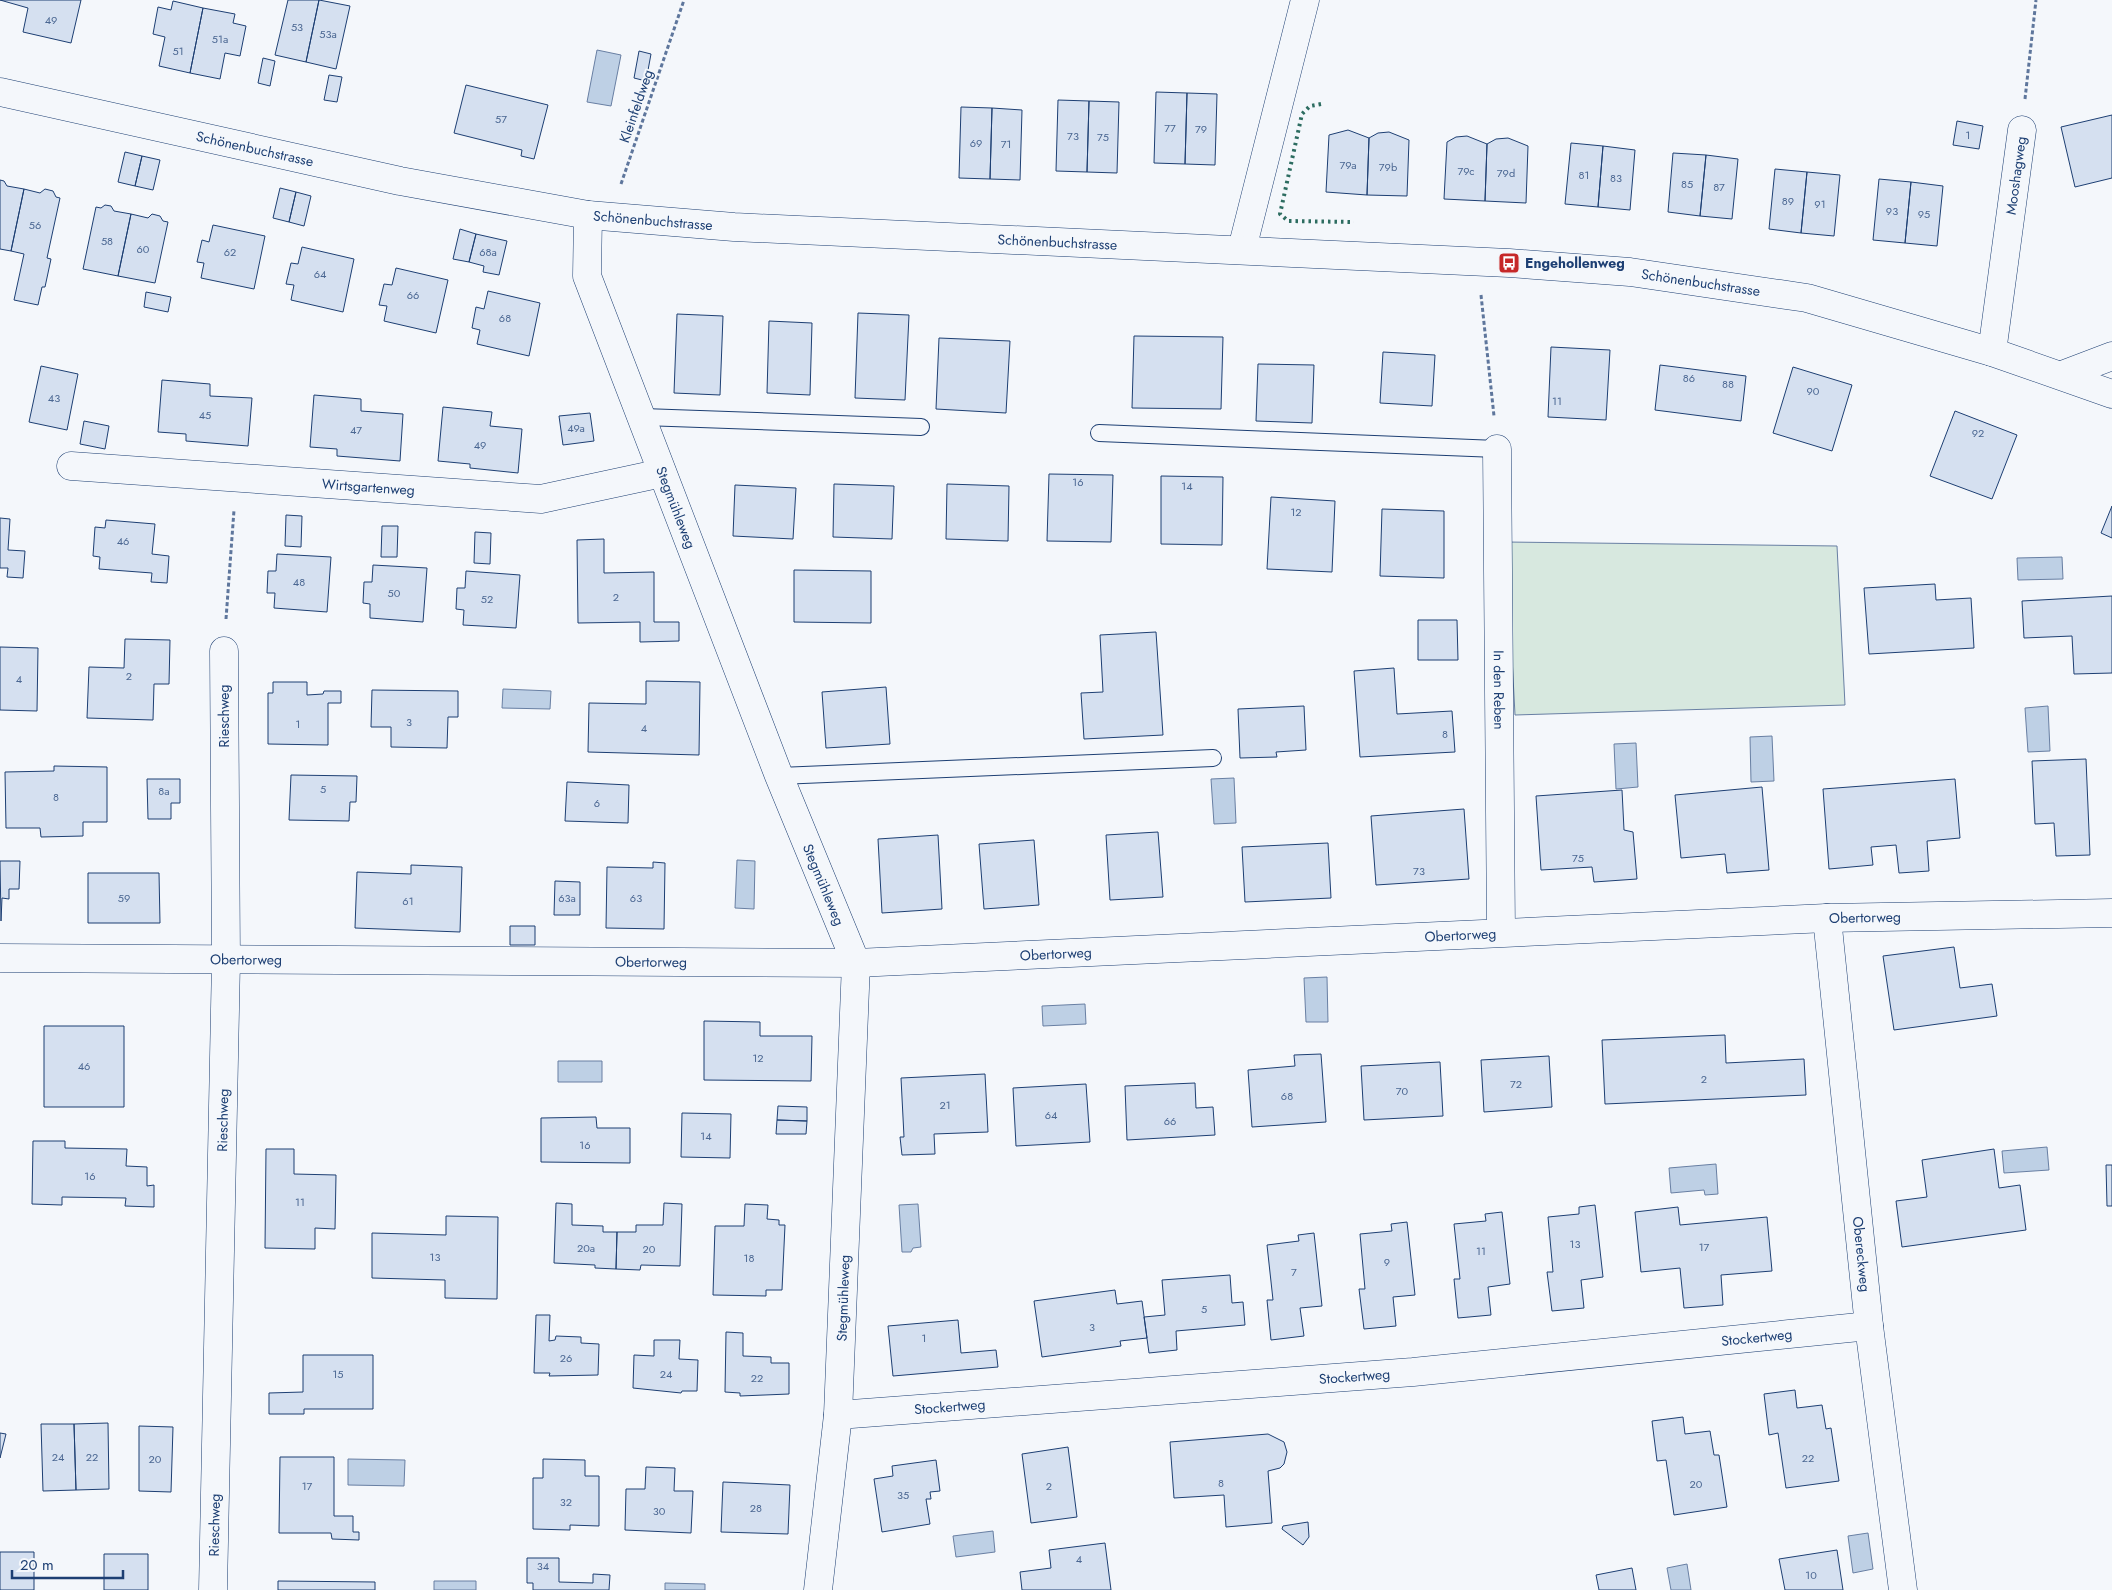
<svg xmlns="http://www.w3.org/2000/svg" width="2112" height="1590" font-family="Jost,sans-serif">
  <style>
    .green { fill: #d7e8df; stroke: #687fa3 }
    .water { fill: #bed0e5; stroke: #687fa3 }
    .building { fill: #d5e0f0; stroke: #1d3f73 }
    .lines { fill: none; stroke-linecap: round; stroke-linejoin: round }
    .lane-casing { stroke: #1d3f73; stroke-width: 18 }
    .street-casing { stroke: #1d3f73; stroke-width: 29 }
    .secondary-casing { stroke: #1d3f73; stroke-width: 29 }
    .path { stroke: #5e769c; stroke-width: 3; stroke-dasharray: 4 2.5; stroke-linecap: butt }
    .lane { stroke: #f4f7fb; stroke-width: 16 }
    .street { stroke: #f4f7fb; stroke-width: 28 }
    .secondary { stroke: #f4f7fb; stroke-width: 28 }
    .hedge { stroke: #2c6c60; stroke-width: 4; stroke-dasharray: 2.5 4; stroke-linecap: butt }
    .labels { text-anchor: middle; dominant-baseline: central; stroke-width: 4; stroke-linejoin: round; paint-order: stroke }
    .number-label { font-size: 11px; fill: #4b6792 }
    .street-label { font-size: 14px; fill: #1d3f73; stroke: #f4f7fb }
    .poi-label { font-size: 14px; font-weight: bold; fill: #1d3f73; stroke: #f4f7fb; text-anchor: start }
  </style>
  <rect width="100%" height="100%" fill="#f4f7fb"/>
  <path class="green" d="M1506 542 1837 546 1845 705 1515 715Z"/>
  <path class="water" d="M597 50 621 55 611 106 587 102Z
    M2062 557 2063 579 2018 580 2017 558Z
    M503 689 551 691 550 709 502 708Z
    M2048 706 2050 751 2028 752 2025 708Z
    M1772 736 1774 781 1751 782 1750 737Z
    M1636 743 1638 787 1616 789 1614 744Z
    M1234 778 1236 823 1214 824 1211 779Z
    M737 860 755 861 754 909 735 908Z
    M1327 977 1328 1022H1306L1304 978Z
    M1085 1004 1086 1024 1043 1026 1042 1006Z
    M558 1061H602V1082H558Z
    M2047 1147 2049 1170 2004 1173 2002 1151Z
    M1716 1164 1718 1194 1705 1195 1704 1190 1671 1193 1669 1168Z
    M918 1204 921 1247 913 1248 911 1252H902L899 1205Z
    M348 1459 405 1460 404 1486 348 1485Z
    M993 1531 995 1552 956 1557 953 1536Z
    M1868 1533 1873 1569 1853 1573 1848 1536Z
    M1687 1564 1691 1590H1671L1667 1568Z
    M434 1581H476V1590H434Z
    M665 1583 705 1584V1590H665Z"/>
  <path class="building" d="M0 0H81L71 43 23 32 28 8Z
    M288 0H319L306 62 275 55Z
    M319 0 350 6 336 69 306 62Z
    M173 1 203 8 190 73 159 66 165 37 153 34 158 7 171 10Z
    M203 8 235 14 233 23 246 26 240 56 225 53 220 79 190 73Z
    M639 51 651 54 646 81 634 78Z
    M263 58 275 61 270 86 258 83Z
    M329 75 342 77 337 102 324 100Z
    M466 85 548 105 534 159 521 156 522 150 454 133Z
    M1156 92 1187 93 1185 164 1154 163Z
    M1187 93 1217 94 1215 165 1185 164Z
    M1058 100 1089 101 1087 172 1056 171Z
    M1089 101 1119 102 1117 173 1087 172Z
    M961 107 992 108 990 179 959 178Z
    M992 108 1022 110 1020 180 990 179Z
    M2112 115V178L2075 187 2061 127Z
    M1957 121 1983 126 1979 149 1953 145Z
    M1348 130 1369 138 1367 195 1326 192 1329 135Z
    M1389 132 1409 140 1407 196 1367 195 1369 138 1378 133Z
    M1467 136 1487 144 1485 201 1444 199 1447 142 1456 137Z
    M1508 138 1528 146 1526 203 1485 201 1487 144 1496 139Z
    M1571 143 1603 146 1598 207 1565 204Z
    M1603 146 1635 150 1630 210 1598 207Z
    M125 152 142 156 135 186 118 182Z
    M1673 153 1706 155 1700 216 1668 212Z
    M1706 155 1738 159 1732 219 1700 216Z
    M142 156 160 160 153 190 135 186Z
    M1775 169 1807 172 1801 233 1769 229Z
    M1807 172 1840 175 1834 236 1801 233Z
    M1879 179 1911 182 1905 243 1873 240Z
    M0 180 4 181 7 186 24 189 11 251 0 249Z
    M1911 182 1943 186 1937 246 1905 243Z
    M280 188 296 192 289 222 273 218Z
    M24 189 40 193 45 189 53 191 56 197 60 198 47 258 51 259 45 287H42L38 305 14 300 24 254 11 251Z
    M296 192 311 196 304 226 289 222Z
    M105 205 111 206 114 211 131 214 118 276 83 269 96 207 101 208Z
    M131 214 148 218 152 214 160 216 163 221 168 222 155 283 118 276Z
    M213 225 265 236 254 289 201 278 204 263 197 262 202 240 209 242Z
    M460 229 476 234 469 262 453 259Z
    M476 234 507 241 499 275 483 272 484 266 469 262Z
    M302 247 354 259 343 312 291 300 294 285 286 284 291 263 298 264Z
    M396 268 448 280 436 333 384 321 387 306 379 305 384 284 392 285Z
    M488 291 540 303 529 356 477 344 480 330 472 328 476 307 484 309Z
    M146 292 171 297 168 312 144 307Z
    M858 313 909 315 905 400 855 398Z
    M677 314 723 316 720 395 674 393Z
    M769 321 812 323 810 395 767 393Z
    M1134 336 1223 337 1221 409 1132 408Z
    M939 338 1010 341 1006 413 936 409Z
    M1551 347 1610 350 1606 420 1548 417Z
    M1383 352 1435 355 1432 406 1380 403Z
    M1258 364 1314 365 1312 423 1256 421Z
    M1660 365 1746 376 1741 421 1655 410Z
    M41 366 78 374 67 430 29 422Z
    M1793 367 1852 385 1832 451 1773 433Z
    M162 380 210 384V396L252 398 248 446 186 441V434L158 432Z
    M314 395 361 399V411L403 414 400 461 337 456V449L310 447Z
    M443 407 492 412 490 426 522 429 518 473 470 468V464L438 461Z
    M1955 411 2017 435 1992 499 1930 476Z
    M590 413 594 441 563 445 559 416Z
    M84 421 109 426 105 449 80 444Z
    M1049 474 1113 475 1111 542 1047 541Z
    M1161 476 1223 477 1222 545 1161 544Z
    M834 484 894 486 892 539 833 537Z
    M947 484 1009 486 1008 541 946 539Z
    M735 485 796 488 793 539 733 536Z
    M1271 497 1335 501 1332 572 1267 569Z
    M2112 506V538L2101 533Z
    M1382 509 1444 511V578L1380 576Z
    M286 515 302 516 301 547 285 546Z
    M0 518 10 519 8 550 25 551 23 578 7 577 8 568H0Z
    M106 520 155 524 152 554 169 556 167 583 151 582 152 573 99 569 100 557 93 556 95 527 105 528Z
    M382 526H398L397 557H381Z
    M475 532 491 533 490 564 474 563Z
    M604 539V573L654 572V622H679V641L640 642V622L578 623 577 540Z
    M277 554 331 557 327 612 274 608 275 593H267L268 571H276Z
    M373 565 427 568 423 622 370 618V604L363 603 364 582H372Z
    M794 570 871 571V623L794 622Z
    M466 571 520 575 516 628 463 625 464 610 456 609 457 588H465Z
    M1935 584 1936 600 1971 598 1974 648 1869 654 1864 588Z
    M2112 596V673L2074 674 2072 636 2024 638 2022 601Z
    M1418 620H1457L1458 660H1418Z
    M1156 632 1163 735 1084 739 1081 693 1103 692 1100 635Z
    M125 639 170 640 169 684H154L153 720 87 718 89 667 124 668Z
    M0 647 38 648 37 711 0 710Z
    M1394 668 1397 714 1452 711 1455 752 1360 757 1354 671Z
    M646 681 700 682 699 755 588 752 589 703 646 704Z
    M273 682H307V695L323 694 324 691H341V703H328V745L268 744V693H273Z
    M886 687 890 744 826 748 822 692Z
    M372 690 458 691V717H448L447 748 391 747V727H371Z
    M1304 706 1306 750 1276 752 1277 757 1240 758 1238 709Z
    M2086 759 2090 855 2056 856 2054 823 2035 824 2032 761Z
    M54 766 107 767V822H83V836L41 837 40 828H6L5 772 54 771Z
    M291 775 357 776 356 802H350L349 821 289 820Z
    M147 779H180V803H171V819H148Z
    M1955 779 1960 838 1927 841 1929 871 1899 873 1896 845 1871 847 1873 865 1829 869 1823 789Z
    M567 782 629 785 628 823 565 821Z
    M1762 787 1769 870 1727 873 1725 854 1681 858 1675 795Z
    M1622 790 1624 830 1633 832 1637 879 1594 882 1592 867 1541 870 1536 796Z
    M1464 809 1469 879 1376 885 1371 816Z
    M1158 832 1163 897 1110 900 1106 835Z
    M938 835 942 909 882 913 878 839Z
    M1034 840 1039 905 984 909 979 844Z
    M1328 843 1331 898 1245 902 1242 847Z
    M0 861H20L19 889H9V899L2 898 1 921Z
    M653 862 665 863 664 929 606 928 607 867 653 868Z
    M411 865 462 867 460 932 355 928 357 872 411 874Z
    M88 873H159L160 923H88Z
    M555 881 580 882V915H554Z
    M510 926H535V945H510Z
    M1954 947 1960 988 1992 984 1997 1016 1894 1030 1883 956Z
    M704 1021 760 1022V1036H812L811 1081 704 1080Z
    M44 1026H124V1107H44Z
    M1725 1035 1726 1063 1804 1059 1806 1095 1605 1104 1602 1040Z
    M1321 1054 1326 1122 1252 1127 1248 1070 1295 1066 1294 1055Z
    M1549 1056 1552 1107 1484 1112 1481 1060Z
    M1440 1062 1443 1116 1364 1120 1361 1066Z
    M985 1074 988 1132 934 1134 935 1154 902 1155 900 1137H904L901 1078Z
    M1195 1083 1196 1108 1213 1107 1215 1135 1127 1140 1125 1086Z
    M1086 1084 1090 1142 1016 1146 1013 1088Z
    M778 1106 807 1107V1121L777 1120Z
    M682 1113 731 1114 730 1158 681 1157Z
    M596 1117 597 1128H630V1163L541 1162V1118Z
    M777 1120 807 1121 806 1134H776Z
    M33 1141H65V1148L127 1149 126 1166 147 1167V1186L154 1185V1207L125 1206 126 1198 62 1197V1205L32 1204Z
    M266 1149H294V1174L336 1175 335 1229 315 1228V1249L265 1248Z
    M1994 1149 1999 1188 2020 1185 2026 1230 1902 1247 1896 1201 1927 1197 1922 1160Z
    M2106 1165H2112V1206H2107Z
    M556 1203 572 1204V1225L603 1226V1232H617L616 1269 595 1268V1265L554 1263Z
    M664 1203 682 1204 680 1266 641 1265 640 1270 616 1269 617 1232H636V1225H663Z
    M745 1204 768 1205 767 1219 779 1220V1225H785L782 1290H766V1296L713 1295 715 1226H744Z
    M1595 1205 1603 1277 1581 1280 1584 1308 1552 1311 1547 1272H1553L1548 1217 1579 1214V1207Z
    M1678 1207 1680 1225 1767 1217 1772 1271 1721 1275 1723 1305 1684 1308 1680 1268 1641 1272 1635 1212Z
    M1502 1212 1510 1284 1488 1287 1491 1315 1458 1318 1454 1279H1460L1454 1224 1486 1221 1485 1214Z
    M446 1216 498 1217 497 1299 445 1298V1280L372 1278V1233L446 1235Z
    M1407 1222 1415 1295 1393 1297 1396 1326 1364 1329 1359 1289H1365L1360 1234 1392 1231 1391 1224Z
    M1314 1233 1322 1306 1300 1308 1304 1336 1271 1340 1267 1300H1273L1267 1245 1299 1241 1298 1235Z
    M1230 1275 1232 1303 1243 1302 1245 1325 1176 1331 1177 1350 1149 1353 1144 1317 1165 1315 1162 1280Z
    M1115 1290 1117 1304 1142 1301 1147 1338 1120 1341 1121 1346 1042 1357 1034 1301Z
    M536 1315H550L549 1341 555 1340 556 1336 581 1337V1343L599 1344 598 1375 549 1376 550 1373H534Z
    M958 1320 961 1353 996 1350 998 1367 893 1376 888 1326Z
    M726 1332 743 1333V1356L771 1357V1363H789V1394L740 1396V1393L725 1392Z
    M654 1340H680L679 1359 698 1360 697 1391H682L681 1393 633 1388 634 1355 654 1356Z
    M303 1355H373V1409H304V1414H269V1393L303 1392Z
    M1795 1390 1797 1408 1822 1405 1826 1429 1831 1428 1839 1481 1786 1488 1778 1433 1769 1435 1764 1394Z
    M1683 1417 1685 1434 1710 1431 1714 1455H1719L1727 1507 1674 1515 1666 1460 1657 1461 1652 1421Z
    M108 1423 109 1489 76 1490 74 1424Z
    M41 1424H74L76 1490 43 1491Z
    M139 1426 173 1427 171 1492 139 1491Z
    M0 1433 6 1434 0 1458Z
    M1268 1434 1284 1442 1287 1452 1284 1464 1280 1468 1268 1471 1272 1523 1226 1527 1224 1495 1174 1498 1170 1442Z
    M1068 1447 1077 1517 1031 1523 1022 1454Z
    M280 1457H334V1516H353V1532H359V1540L332 1539 331 1533H279Z
    M543 1459 585 1460V1476H599V1526L570 1525V1530L533 1529V1478H543Z
    M936 1460 940 1491 930 1492 931 1499H926L930 1524 882 1532 874 1479 893 1476 892 1466Z
    M646 1467 675 1468 674 1491H693L691 1533 625 1530 626 1489H645Z
    M723 1482 790 1485 788 1534 721 1532Z
    M1308 1522 1309 1537 1303 1545 1282 1529 1283 1526Z
    M1105 1543 1111 1590H1022L1020 1572 1051 1568 1049 1550Z
    M1837 1550 1843 1590H1785L1779 1559Z
    M0 1552H34V1590H0Z
    M104 1554H148V1590H104Z
    M527 1558H559V1582L593 1583V1574L610 1575 609 1590H533V1583H527Z
    M1632 1568 1636 1590H1599L1596 1575Z
    M278 1581 375 1582V1590H278Z"/>
  <g class="lines">
    <g class="lane-casing">
      <path id="lane" d="M643 417 921 427
        M1099 433 1497 449
        M779 776 1213 758"/>
    </g>
    <g class="street-casing">
      <g id="street">
        <path id="s1" d="M588 215 587 276 779 776 856 963 838 1415 818 1590"/>
        <path d="M1242 249 1305 0"/>
        <path id="s2" d="M1992 352 2022 130"/>
        <path d="M2062 375 2112 356"/>
        <path id="s3" d="M1497 449 1501 932"/>
        <path id="s4" d="M71 466 541 499 662 473"/>
        <path id="s5" d="M1827 918 1869 1326 1903 1590"/>
        <path id="s6" d="M0 958 856 963 1827 918 2112 913"/>
        <path id="s7" d="M838 1415 1413 1372 1869 1326"/>
        <path id="s8" d="M213 1590 226 961 224 651"/>
      </g>
    </g>
    <g class="secondary-casing">
      <g id="secondary">
        <path id="s9" d="M0 92 400 181 588 215 734 227 1509 263 1630 272 1807 298 1992 352 2112 394"/>
      </g>
    </g>
    <path class="path" d="M2025 99 2036 0
      M621 184 684 0
      M1481 295 1494 416
      M226 619 234 510"/>
    <use href="#lane" class="lane"/>
    <use href="#street" class="street"/>
    <use href="#secondary" class="secondary"/>
    <path class="hedge" d="M1321 104 1310 106 1302 114 1280 214 1288 221 1354 222"/>
  </g>
  <defs>
    <g id="bus-square" transform="scale(1.125)"><rect x="-9" y="-9" width="18" height="18" rx="4" fill="#c62828" stroke="#f4f7fb"/><path d="M-5-6H5V4H4V6H2V4H-2V6H-4V4H-5ZM-3.5-4V0h7V-4ZM-3.5 1.2v1.5H-2V1.2ZM2 1.2v1.5H3.5V1.2Z" fill="#fff"/></g>
  </defs>
  <g fill-rule="evenodd">
    <use href="#bus-square" x="1509" y="263"/>
  </g>
  <g class="labels">
    <g class="number-label">
      <text x="51" y="20">49</text>
      <text x="297" y="27">53</text>
      <text x="328" y="34">53a</text>
      <text x="220" y="39">51a</text>
      <text x="178" y="51">51</text>
      <text x="501" y="119">57</text>
      <text x="1170" y="128">77</text>
      <text x="1201" y="129">79</text>
      <text x="1968" y="135">1</text>
      <text x="1073" y="136">73</text>
      <text x="1103" y="137">75</text>
      <text x="976" y="143">69</text>
      <text x="1006" y="144">71</text>
      <text x="1348" y="165">79a</text>
      <text x="1388" y="167">79b</text>
      <text x="1466" y="171">79c</text>
      <text x="1506" y="173">79d</text>
      <text x="1584" y="175">81</text>
      <text x="1616" y="178">83</text>
      <text x="1687" y="184">85</text>
      <text x="1719" y="187">87</text>
      <text x="1788" y="201">89</text>
      <text x="1820" y="204">91</text>
      <text x="1892" y="211">93</text>
      <text x="1924" y="214">95</text>
      <text x="35" y="225">56</text>
      <text x="107" y="241">58</text>
      <text x="143" y="249">60</text>
      <text x="230" y="252">62</text>
      <text x="488" y="252">68a</text>
      <text x="320" y="274">64</text>
      <text x="413" y="295">66</text>
      <text x="505" y="318">68</text>
      <text x="1689" y="378">86</text>
      <text x="1728" y="384">88</text>
      <text x="1813" y="391">90</text>
      <text x="54" y="398">43</text>
      <text x="1557" y="401">11</text>
      <text x="205" y="415">45</text>
      <text x="576" y="428">49a</text>
      <text x="356" y="430">47</text>
      <text x="1978" y="433">92</text>
      <text x="480" y="445">49</text>
      <text x="1078" y="482">16</text>
      <text x="1187" y="486">14</text>
      <text x="1296" y="512">12</text>
      <text x="123" y="541">46</text>
      <text x="299" y="582">48</text>
      <text x="394" y="593">50</text>
      <text x="616" y="597">2</text>
      <text x="487" y="599">52</text>
      <text x="129" y="676">2</text>
      <text x="19" y="679">4</text>
      <text x="409" y="722">3</text>
      <text x="298" y="724">1</text>
      <text x="644" y="728">4</text>
      <text x="1445" y="734">8</text>
      <text x="323" y="789">5</text>
      <text x="164" y="791">8a</text>
      <text x="56" y="797">8</text>
      <text x="597" y="803">6</text>
      <text x="1578" y="858">75</text>
      <text x="1419" y="871">73</text>
      <text x="124" y="898">59</text>
      <text x="567" y="898">63a</text>
      <text x="636" y="898">63</text>
      <text x="408" y="901">61</text>
      <text x="758" y="1058">12</text>
      <text x="84" y="1066">46</text>
      <text x="1704" y="1079">2</text>
      <text x="1516" y="1084">72</text>
      <text x="1402" y="1091">70</text>
      <text x="1287" y="1096">68</text>
      <text x="945" y="1105">21</text>
      <text x="1051" y="1115">64</text>
      <text x="1170" y="1121">66</text>
      <text x="706" y="1136">14</text>
      <text x="585" y="1145">16</text>
      <text x="90" y="1176">16</text>
      <text x="300" y="1202">11</text>
      <text x="1575" y="1244">13</text>
      <text x="1704" y="1247">17</text>
      <text x="586" y="1248">20a</text>
      <text x="649" y="1249">20</text>
      <text x="1481" y="1251">11</text>
      <text x="435" y="1257">13</text>
      <text x="749" y="1258">18</text>
      <text x="1387" y="1262">9</text>
      <text x="1294" y="1272">7</text>
      <text x="1204" y="1309">5</text>
      <text x="1092" y="1327">3</text>
      <text x="924" y="1338">1</text>
      <text x="566" y="1358">26</text>
      <text x="338" y="1374">15</text>
      <text x="666" y="1374">24</text>
      <text x="757" y="1378">22</text>
      <text x="58" y="1457">24</text>
      <text x="92" y="1457">22</text>
      <text x="1808" y="1458">22</text>
      <text x="155" y="1459">20</text>
      <text x="1221" y="1483">8</text>
      <text x="1696" y="1484">20</text>
      <text x="307" y="1486">17</text>
      <text x="1049" y="1486">2</text>
      <text x="903" y="1495">35</text>
      <text x="566" y="1502">32</text>
      <text x="756" y="1508">28</text>
      <text x="659" y="1511">30</text>
      <text x="1079" y="1559">4</text>
      <text x="543" y="1566">34</text>
      <text x="1811" y="1575">10</text>
    </g>
    <g class="street-label">
      <text transform="translate(636 106) rotate(-71)">Kleinfeldweg</text>
      <text stroke="none"><textPath href="#s9" startOffset="261">Schönenbuchstrasse</textPath></text>
      <text stroke="none"><textPath href="#s2" startOffset="178">Mooshagweg</textPath></text>
      <text stroke="none"><textPath href="#s9" startOffset="666">Schönenbuchstrasse</textPath></text>
      <text stroke="none"><textPath href="#s9" startOffset="1071">Schönenbuchstrasse</textPath></text>
      <text stroke="none"><textPath href="#s9" startOffset="1716">Schönenbuchstrasse</textPath></text>
      <text stroke="none"><textPath href="#s4" startOffset="298">Wirtsgartenweg</textPath></text>
      <text stroke="none"><textPath href="#s1" startOffset="309">Stegmühleweg</textPath></text>
      <text stroke="none"><textPath href="#s3" startOffset="241">In den Reben</textPath></text>
      <text transform="translate(224 716) rotate(-90)">Rieschweg</text>
      <text stroke="none"><textPath href="#s1" startOffset="714">Stegmühleweg</textPath></text>
      <text stroke="none"><textPath href="#s6" startOffset="1866">Obertorweg</textPath></text>
      <text stroke="none"><textPath href="#s6" startOffset="1461">Obertorweg</textPath></text>
      <text stroke="none"><textPath href="#s6" startOffset="1056">Obertorweg</textPath></text>
      <text stroke="none"><textPath href="#s6" startOffset="246">Obertorweg</textPath></text>
      <text stroke="none"><textPath href="#s6" startOffset="651">Obertorweg</textPath></text>
      <text stroke="none"><textPath href="#s8" startOffset="470">Rieschweg</textPath></text>
      <text stroke="none"><textPath href="#s5" startOffset="338">Obereckweg</textPath></text>
      <text transform="translate(843 1298) rotate(-88)">Stegmühleweg</text>
      <text stroke="none"><textPath href="#s7" startOffset="922">Stockertweg</textPath></text>
      <text stroke="none"><textPath href="#s7" startOffset="518">Stockertweg</textPath></text>
      <text stroke="none"><textPath href="#s7" startOffset="112">Stockertweg</textPath></text>
      <text stroke="none"><textPath href="#s8" startOffset="65">Rieschweg</textPath></text>
    </g>
    <g class="poi-label">
      <text x="1525" y="263">Engehollenweg</text>
    </g>
  </g>
  <path d="M12 1570v8h111v-8" fill="none" stroke="#1d3f73" stroke-width="2.5"/>
  <text x="20" y="1570" font-size="15" fill="#1d3f73" stroke="#f4f7fb" stroke-width="4" paint-order="stroke">20 m</text>
</svg>
